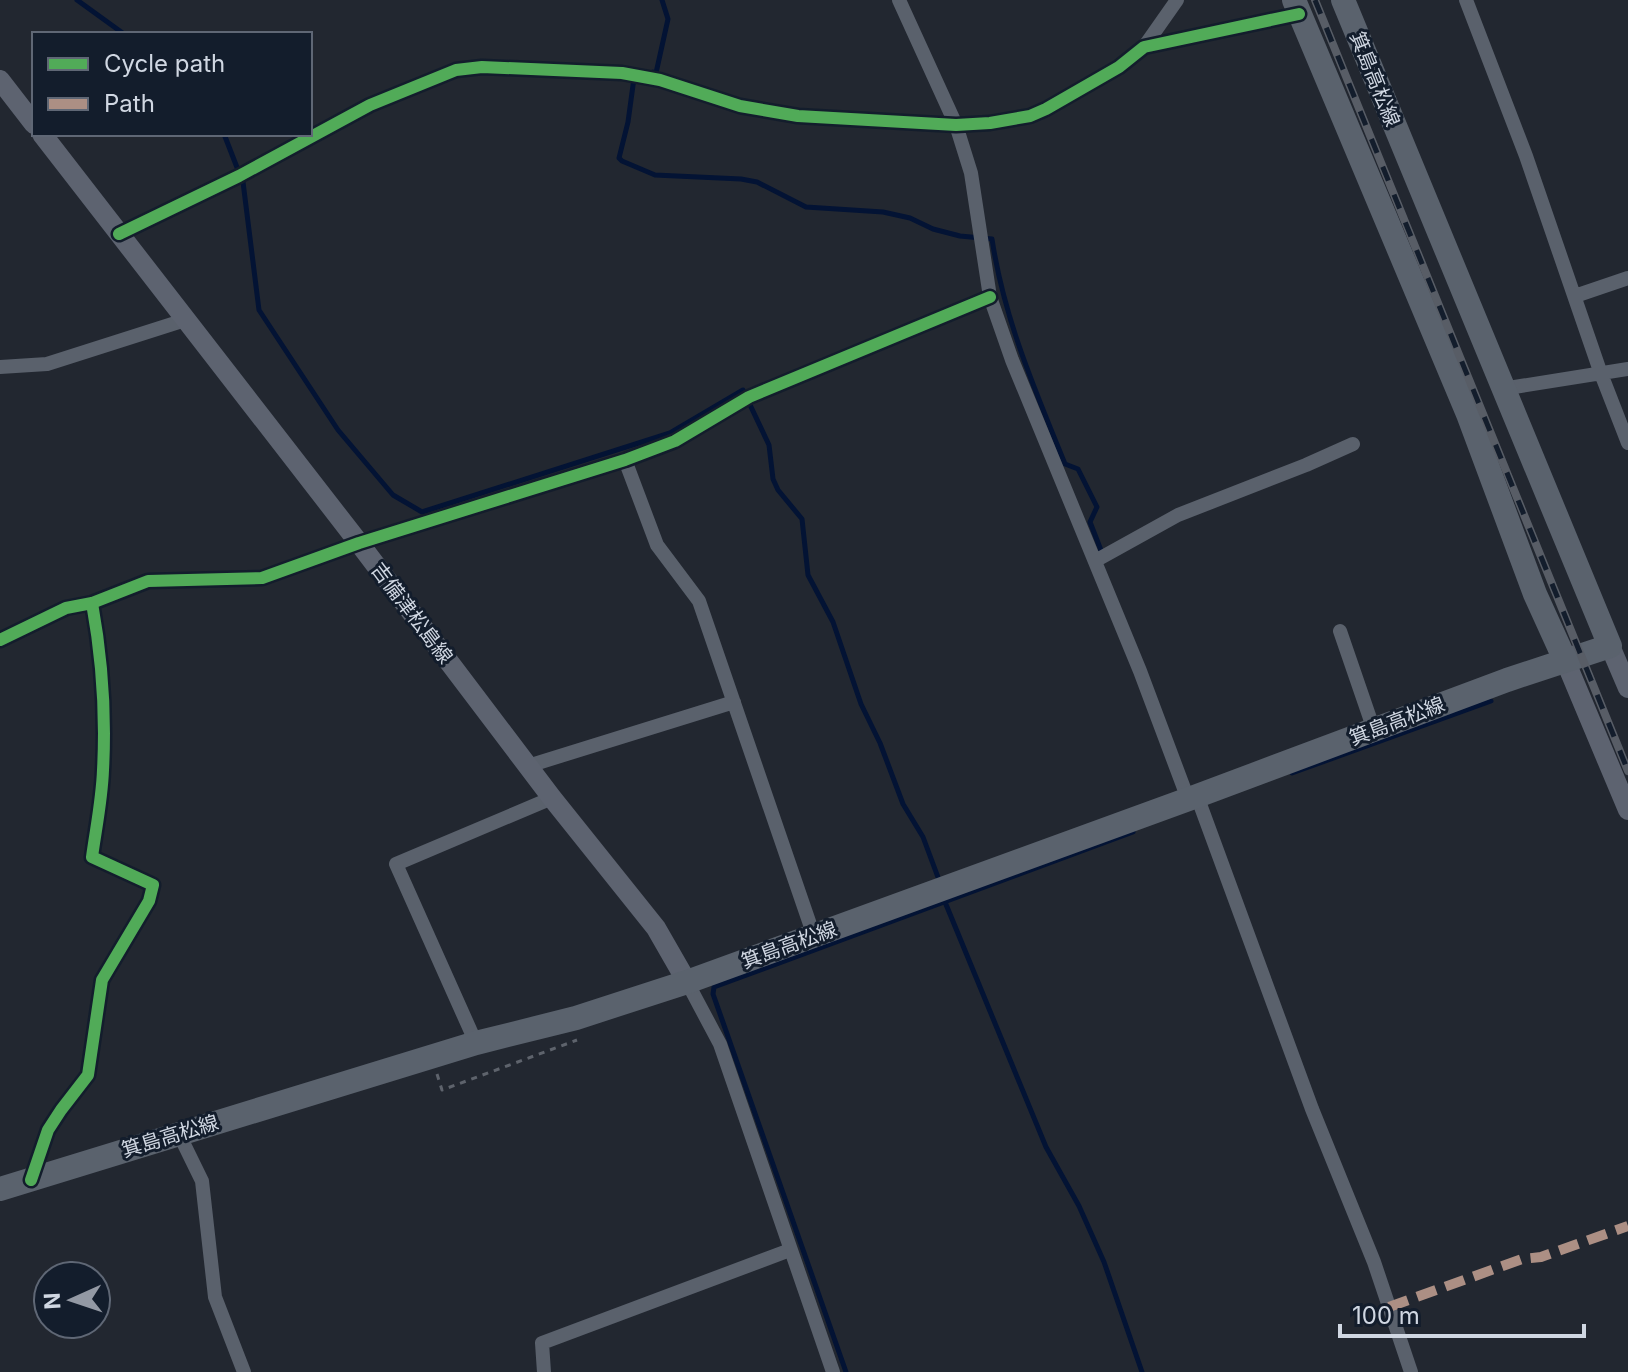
<svg xmlns="http://www.w3.org/2000/svg" width="1628" height="1372" font-family="Inter,'Noto Sans JP',sans-serif">
  <style>
    .lines { fill: none; stroke-linecap: round; stroke-linejoin: round }
    .stream { stroke: #031334; stroke-width: 5 }
    .path { stroke: #5e636c; stroke-width: 3; stroke-dasharray: 6 6; stroke-linecap: butt }
    .street { stroke: #5a616c; stroke-width: 14 }
    .secondary { stroke: #5d6370; stroke-width: 20 }
    .primary { stroke: #5a626d; stroke-width: 24 }
    .rail-casing { stroke: #585d66; stroke-width: 8 }
    .rail { stroke: #131d2c; stroke-width: 5; stroke-dasharray: 15; stroke-linecap: butt }
    .quiet { stroke: #ac8f84; stroke-width: 10; stroke-dasharray: 20 10; stroke-linecap: butt }
    .cycleway-casing { stroke: #131d2c; stroke-width: 17 }
    .cycleway { stroke: #51ab58; stroke-width: 12 }
    .labels { text-anchor: middle; dominant-baseline: central; stroke-width: 6; stroke-linejoin: round; paint-order: stroke }
    .street-label { font-size: 20px; fill: #d0d7e2; stroke: #131d2c }
  </style>
  <rect width="100%" height="100%" fill="#222730"/>
  <g class="lines">
    <path class="stream" d="M77 0 124 34
      M653 72 656 73 668 19 662 0
      M634 78 628 122 619 158 622 161 655 175 741 179 757 182 806 207 883 212 910 218 933 229 960 236 992 239C1004 319 1035 390 1065 464L1078 469 1097 507 1090 522 1102 553
      M224 134 238 170
      M243 182 259 310 338 430 393 495 422 512 670 433 743 390 769 445 773 479 778 490 802 519 808 575 833 622 861 704 880 743 903 804 923 837 939 880
      M1292 773 1491 701
      M945 902 1046 1147 1079 1206 1104 1262 1142 1372
      M846 1372 713 994 714 987 1133 832"/>
    <path class="path" d="M437 1074 442 1090 577 1040"/>
    <path class="street" d="M899 0 956 125 971 173 990 297 1012 360 1140 671 1188 799
      M1466 0 1526 156 1600 371 1628 443
      M1144 47 1177 0
      M119 234 239 176 370 105 456 70 482 67 622 73 660 80 740 106 798 116 956 125 990 123 1030 116 1046 109 1119 67 1144 47 1299 14
      M1575 296 1628 278
      M0 367 47 364 185 320
      M1502 389 1628 369
      M625 460 657 545 699 601 814 936
      M1095 561 1178 515 1306 465 1353 444
      M1340 631 1374 730
      M0 640 66 608 92 603 148 581 262 578 359 543 625 460 675 441 749 397 990 297
      M528 766 734 702
      M1197 796 1312 1109 1374 1262 1411 1372
      M687 982 720 1044 833 1372
      M476 1043 396 864 552 798
      M179 1134 202 1181 215 1297 244 1372
      M31 1180 48 1130 61 1110 88 1075 102 980 149 901 153 885 92 857C96 828 102 799 103 770 106 714 102 658 92 603
      M544 1372 542 1343 790 1250"/>
    <path class="secondary" d="M0 80 34 124
      M42 134 359 543 552 798 656 928 687 982
      M1610 646 1628 688
      M1565 660 1628 810"/>
    <path class="primary" d="M1294 0 1468 414 1535 594 1565 660
      M0 1189 476 1043 576 1018 687 982 1197 796 1507 680 1610 646 1343 0"/>
    <g class="rail-casing">
      <path id="rail" d="M1315 0 1628 771"/>
    </g>
    <use href="#rail" class="rail"/>
    <path class="quiet" d="M1389 1307 1522 1259 1541 1257 1628 1226"/>
    <g class="cycleway-casing">
      <path id="cycleway" d="M119 234 239 176 370 105 456 70 482 67 622 73 660 80 740 106 798 116 956 125 990 123 1030 116 1046 109 1119 67 1144 47 1299 14
        M0 640 66 608 92 603 148 581 262 578 359 543 625 460 675 441 749 397 990 297
        M31 1180 48 1130 61 1110 88 1075 102 980 149 901 153 885 92 857C96 828 102 799 103 770 106 714 102 658 92 603"/>
    </g>
    <use href="#cycleway" class="cycleway"/>
  </g>
  <g class="labels">
    <g class="street-label">
      <text transform="translate(1375 79) rotate(68)">箕島高松線</text>
      <text transform="translate(412 613) rotate(53)">吉備津松島線</text>
      <text transform="translate(1397 721) rotate(-21)">箕島高松線</text>
      <text transform="translate(789 945) rotate(-20)">箕島高松線</text>
      <text transform="translate(170 1136) rotate(-17)">箕島高松線</text>
    </g>
  </g>
  <rect x="32" y="32" width="280" height="104" fill="#131d2c" stroke="#5f6775" stroke-width="2"/>
  <rect x="48" y="58" width="40" height="12" fill="#51ab58" stroke="#5f6775" stroke-width="2"/>
  <text x="104" y="72" font-size="24" fill="#d0d7e2">Cycle path</text>
  <rect x="48" y="98" width="40" height="12" fill="#ac8f84" stroke="#5f6775" stroke-width="2"/>
  <text x="104" y="112" font-size="24" fill="#d0d7e2">Path</text>
  <g transform="translate(72 1300) rotate(267)"><circle r="38" fill="#131d2c" stroke="#5f6775" stroke-width="2"/>
  <path d="M0-6L14 30L0 20L-14 30Z" fill="#9399a4"/>
  <text y="-12" font-size="22" font-weight="bold" text-anchor="middle" fill="#d0d7e2">N</text>
  </g>
  <path d="M1340 1324v12h244v-12" fill="none" stroke="#d0d7e2" stroke-width="4"/>
  <text x="1352" y="1324" font-size="24" fill="#d0d7e2" stroke="#131d2c" stroke-width="6" paint-order="stroke">100 m</text>
</svg>
